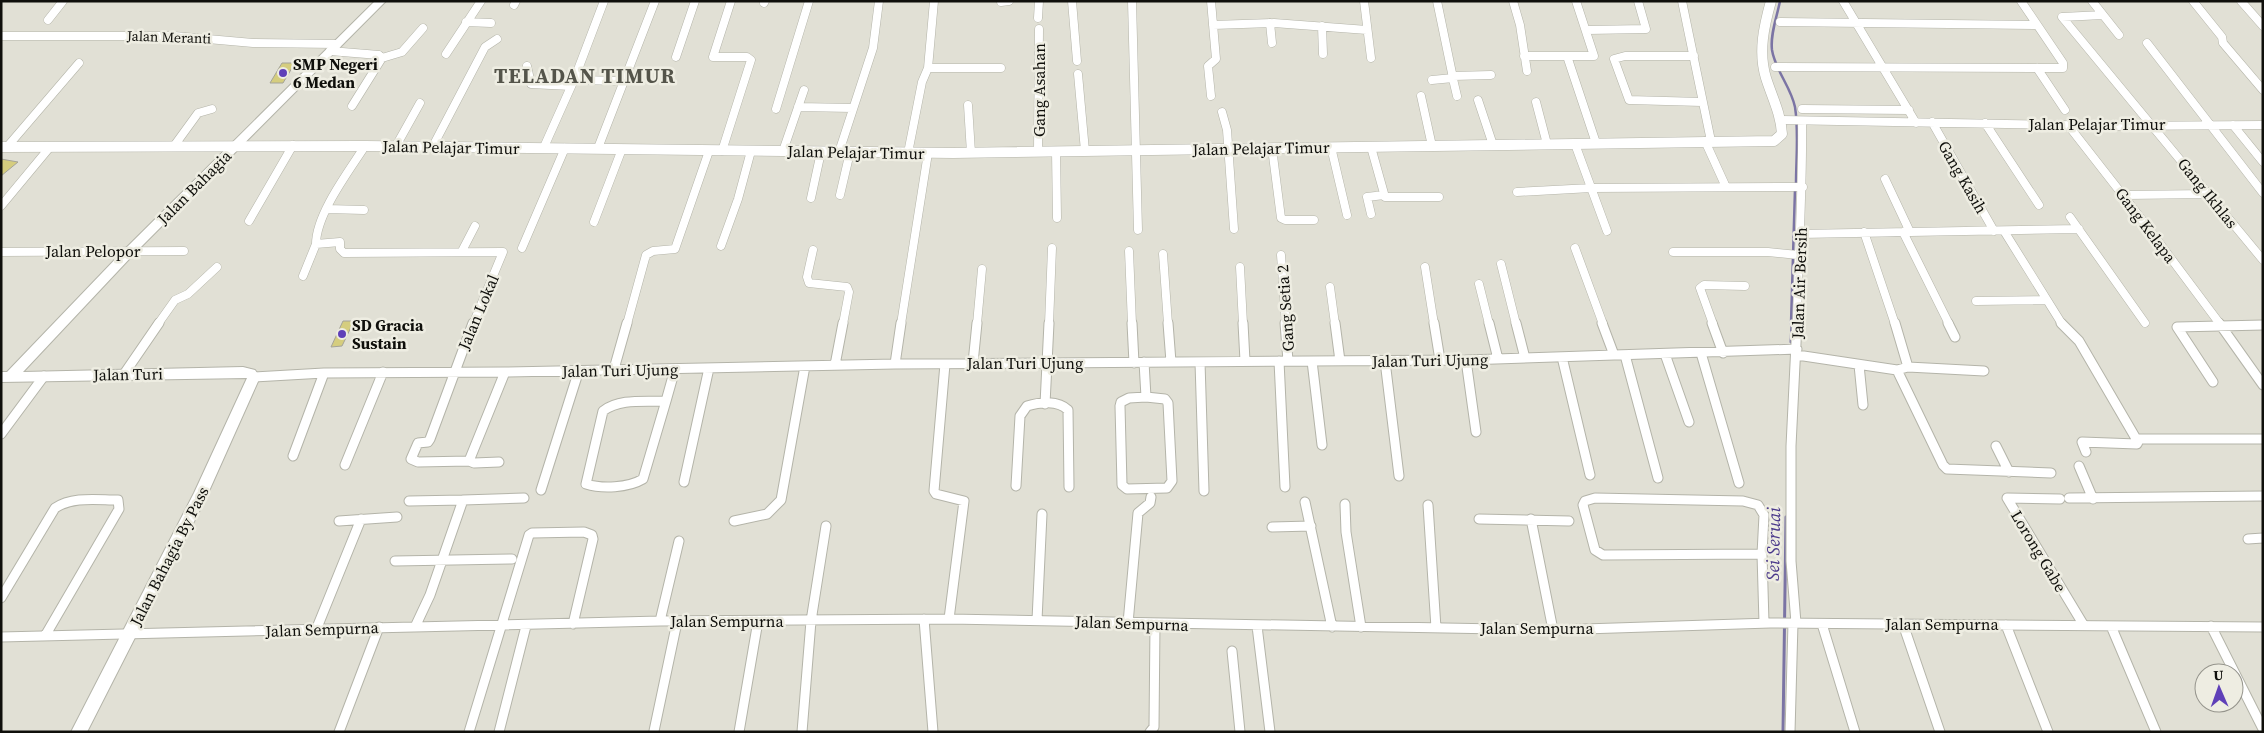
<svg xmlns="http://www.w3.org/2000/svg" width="2264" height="733" font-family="'Source Serif 4',serif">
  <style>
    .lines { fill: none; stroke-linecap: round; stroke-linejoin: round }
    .stream-far1 { stroke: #7b74a4; stroke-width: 2.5 }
    .stream { stroke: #7b74a4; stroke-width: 3 }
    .building { fill: #d5cd7e; stroke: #a4a399 }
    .minor-far1-casing { stroke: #b4b4a9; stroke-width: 9 }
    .minor-casing { stroke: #b4b4a9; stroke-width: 11 }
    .tertiary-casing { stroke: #b4b4a9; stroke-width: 11 }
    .secondary-casing { stroke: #b4b4a9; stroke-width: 2 }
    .minor-far1 { stroke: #fff; stroke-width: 8 }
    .minor { stroke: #fff; stroke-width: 9 }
    .tertiary { stroke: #fff; stroke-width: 10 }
    .secondary { fill: #fff; fill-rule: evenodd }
    .poi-dot { fill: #5f40b8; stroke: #eeede2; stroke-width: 2 }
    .labels { text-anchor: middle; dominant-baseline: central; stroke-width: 5; stroke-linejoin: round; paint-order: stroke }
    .far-street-label { font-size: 14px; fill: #0f0f0b; stroke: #eeede2 }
    .poi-label { font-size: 16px; font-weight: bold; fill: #0f0f0b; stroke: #eeede2; text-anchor: start }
    .street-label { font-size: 16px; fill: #0f0f0b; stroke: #eeede2 }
    .water-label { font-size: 18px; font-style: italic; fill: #4b398b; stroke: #eeede2 }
    .district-label { font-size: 21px; font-weight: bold; letter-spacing: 1px; fill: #54544a; stroke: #eeede2 }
  </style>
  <rect width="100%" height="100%" fill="#e1e0d5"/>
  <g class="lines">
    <path class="stream-far1" d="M1780 1C1777 17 1770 34 1772 50 1775 70 1791 87 1795 107 1799 132 1796 159 1796 184
      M1791 324 1795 189"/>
    <path class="stream" d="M1791 342 1792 323
      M1783 732 1786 517"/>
  </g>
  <path class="building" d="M282 63H295L283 83H270Z
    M1 159 18 162 1 176Z
    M343 321H354L342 346 331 347Z"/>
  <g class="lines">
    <g class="minor-far1-casing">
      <path id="minor-far1" d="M1072 1 1077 61
        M1132 1 1138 230
        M1211 1 1216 59 1208 66 1211 96
        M1364 1 1371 58
        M1513 1 1520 25 1527 71
        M1682 1 1711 141
        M1843 1 1916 123
        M2092 1 2119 35
        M2193 1 2222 37 2223 43 2263 90
        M2241 1 2263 26
        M1001 2 1009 1
        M764 3 765 1
        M514 5 516 1
        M2103 15 2062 17 2263 260
        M1038 18 1039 1
        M48 20 63 1
        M466 22 491 23
        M1780 22 2037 25
        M1270 23 1272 43
        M1213 25 1274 23 1367 30
        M1322 26 1323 54
        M1587 30 1646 29 1638 1
        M1 36H174L253 43 337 44
        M2147 43 2263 193
        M330 51 379 55 382 58 352 106
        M446 54 481 1
        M1524 56H1594L1576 1
        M1567 56 1596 143
        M1694 56H1625L1614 59 1629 100 1702 102
        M676 57 695 1
        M382 58 402 52 423 28
        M527 66 531 84 571 86
        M1775 67 2063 68V63L2021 1
        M928 68H1001
        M2037 68 2065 110
        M1078 74 1085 151
        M1453 76 1491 75
        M1453 79 1457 96
        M574 80 624 81
        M1432 80 1453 78 1437 1
        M1421 96 1432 146
        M1478 100 1493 145
        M1536 102 1547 144
        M968 105 971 153
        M798 107 853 108
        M776 109 809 1
        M1802 109 1909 110
        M1222 112 1227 130 1234 229
        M1782 120 2112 126 2263 125
        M1932 122 1994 231
        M1985 123 2039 205
        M2068 125 2143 221 2220 324
        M2233 125 2263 162
        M1705 141 1726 187
        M1575 144 1607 231
        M174 146 198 113 212 109
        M365 146C349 171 316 214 316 244L340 242V249L344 253 503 252 473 324
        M396 146 420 103
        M433 146 485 47 497 39
        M7 147 79 63
        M544 147 574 80 604 1
        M1331 147 1347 215
        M1371 147 1385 197H1439
        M598 148 655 1
        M1272 148 1281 218 1285 220H1314
        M722 151 751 60 747 57H713L731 1
        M783 151 804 90
        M1038 151 1039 29
        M1056 151 1057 218
        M839 152 873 48 879 1
        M908 153 922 82 928 68 934 1
        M1885 179 1910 232
        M1517 192 1591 188 1803 187
        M840 195 850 152
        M2125 195 2209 194
        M811 198 821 152
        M1 206 50 147
        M327 209 364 210
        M1371 214 1367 197 1384 195
        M2070 217 2145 323
        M249 221 293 145
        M594 222 622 149
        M2004 231 2062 324
        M1864 232 1895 324
        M1903 232 1949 324
        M1800 234 2079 229
        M721 246 738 199 751 151
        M522 248 565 148
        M1575 248 1603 324
        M813 250 807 277 809 283 847 287 849 292 843 324
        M462 251 475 226
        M1129 251 1132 324
        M1 252 184 251
        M1673 252H1768L1798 255
        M1163 254 1168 324
        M1281 255 1286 324
        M1501 264 1516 324
        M1240 267 1243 324
        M1425 267 1434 324
        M303 276 316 244
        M1479 284 1489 324
        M1330 287 1335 324
        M1976 301 2046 300
        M158 324 175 300 188 294 217 267
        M627 324 646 255 653 251 675 249 709 151
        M901 324 928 153
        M977 324 982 269
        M1049 324 1052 248
        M1713 324 1700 288 1704 285 1745 286
        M1797 324C1798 256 1803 189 1802 121"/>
    </g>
    <g class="minor-casing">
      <path id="minor" d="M1132 323 1134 363
        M1168 323 1171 362
        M1243 323 1245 361
        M1285 323 1288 361
        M1335 323 1340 361
        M1434 323 1440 360
        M1489 323 1498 359
        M1516 323 1525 358
        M1602 323 1614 355
        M1712 323 1723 353
        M1895 323 1908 367
        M1948 323 1955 337
        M2061 323 2079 341 2138 442 2137 444 2082 442 2086 452
        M2219 323 2263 385
        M1701 353 1739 483
        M1665 354 1689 422
        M1625 355 1658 478
        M1797 355 1897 370 1908 367 1984 371
        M1562 357 1590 475
        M1466 360 1476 432
        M1279 361 1285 487
        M1312 361 1322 445
        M1385 361 1399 476
        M1144 362 1146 397
        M1200 362 1204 491
        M973 363 977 323
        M895 364 901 323
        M945 364 934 491 936 494 964 501 949 619
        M835 365 843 323
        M1859 365 1863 405
        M614 369 627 323
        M1897 370 1943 465 1947 469 2051 473
        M124 374 159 323
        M254 377 324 373 505 372 895 364 1466 360 1797 349
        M2213 382 2177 327 2263 325
        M1146 397 1165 399 1168 403 1172 481 1167 488 1127 489 1122 485 1120 406 1121 402 1129 398Z
        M666 401 643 479C628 488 602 489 586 484L603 411C620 398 645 402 666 401Z
        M666 401 675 369
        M1045 404 1049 323
        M1 434 44 376
        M2136 439H2263
        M1996 446 2009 472
        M293 456 324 373
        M469 461 418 462 411 459 418 443 428 442 430 439 473 323
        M499 462 474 463 469 461 505 372
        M345 465 383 372
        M2079 466 2093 499
        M684 482 709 368
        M1016 486 1020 416 1027 406C1040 402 1058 400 1068 410L1069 487
        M541 490 579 370
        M1595 498 1743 501 1758 505 1764 515 1762 554 1603 555 1595 550 1583 505 1585 501Z
        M2069 498 2263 496
        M2060 499 2007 498 2083 624
        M409 501 463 500
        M1305 502 1332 627
        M1345 504 1346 532 1361 627
        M1428 505 1436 628
        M1479 519 1569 521
        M1531 519 1553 630
        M339 521 397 517
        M734 521 767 514 781 500 805 366
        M1272 527 1311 526
        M2248 539 2263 538
        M1762 554 1764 623
        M395 561 512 559
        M1 598 55 508C73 496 97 500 118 500L119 509 45 636
        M924 619 933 732
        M1037 620 1042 514
        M660 621 679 541
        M1128 623 1138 513 1150 503 1151 497
        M1796 623 1791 561V446L1797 323
        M1822 624 1855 732
        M1903 624 1940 732
        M2006 625 2048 732
        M1257 626 1270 732
        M2111 626 2156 732
        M2211 626 2263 729
        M415 627 430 595 463 500 524 498
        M316 630 361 519
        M1 637 660 621 949 619 1553 630 1770 623 2263 627
        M1232 651 1240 732
        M654 731 677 622
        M339 732 379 627
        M469 732 529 535 532 533 584 532 592 535 593 539 573 624
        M499 732 526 626
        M739 732 758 621
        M802 732 811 621 826 526
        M1150 732 1154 727 1155 624
        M1790 732 1793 623"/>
    </g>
    <g class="tertiary-casing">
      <path id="tertiary" d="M1 147 365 146 953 153 1774 141 1782 134C1781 114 1772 97 1766 78 1758 52 1764 26 1771 1"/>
    </g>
    <g class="secondary-casing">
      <path id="secondary" d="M375 1H386L133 255 23 372 243 367 255 370 260 377 205 500 87 732H71L194 493 247 378 1 382V372H7L125 249Z"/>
    </g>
    <use href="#minor-far1" class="minor-far1"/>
    <use href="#minor" class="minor"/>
    <use href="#tertiary" class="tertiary"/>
    <use href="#secondary" class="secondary"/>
  </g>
  <g class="poi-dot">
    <circle cx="283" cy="73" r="5"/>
    <circle cx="342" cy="334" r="5"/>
  </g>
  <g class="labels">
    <g class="far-street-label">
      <text transform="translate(169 37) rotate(2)">Jalan Meranti</text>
    </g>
    <g class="poi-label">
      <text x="293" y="64">SMP Negeri<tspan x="293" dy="18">6 Medan</tspan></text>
      <text x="352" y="325">SD Gracia<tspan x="352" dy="18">Sustain</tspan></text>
    </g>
    <g class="street-label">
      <text transform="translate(1039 90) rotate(-90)">Gang Asahan</text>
      <text x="2097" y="124">Jalan Pelajar Timur</text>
      <text transform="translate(451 147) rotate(1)">Jalan Pelajar Timur</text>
      <text transform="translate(1261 148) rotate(-1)">Jalan Pelajar Timur</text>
      <text transform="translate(856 152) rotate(1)">Jalan Pelajar Timur</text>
      <text transform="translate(1963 177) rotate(60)">Gang Kasih</text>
      <text transform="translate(194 187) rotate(-45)">Jalan Bahagia</text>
      <text transform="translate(2208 193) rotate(51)">Gang Ikhlas</text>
      <text transform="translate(2146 225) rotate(53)">Gang Kelapa</text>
      <text x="93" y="251">Jalan Pelopor</text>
      <text transform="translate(1799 283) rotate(-88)">Jalan Air Bersih</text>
      <text transform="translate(1285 308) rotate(-94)">Gang Setia 2</text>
      <text transform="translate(478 312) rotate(-67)">Jalan Lokal</text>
      <text transform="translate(1430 360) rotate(-1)">Jalan Turi Ujung</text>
      <text x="1025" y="363">Jalan Turi Ujung</text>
      <text transform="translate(620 370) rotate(-1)">Jalan Turi Ujung</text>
      <text transform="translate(128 374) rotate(-1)">Jalan Turi</text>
      <text transform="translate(2039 551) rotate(59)">Lorong Gabe</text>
      <text transform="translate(169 556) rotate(-63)">Jalan Bahagia By Pass</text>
      <text x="727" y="621">Jalan Sempurna</text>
      <text transform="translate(1132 623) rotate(2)">Jalan Sempurna</text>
      <text x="1942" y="624">Jalan Sempurna</text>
      <text x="1537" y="628">Jalan Sempurna</text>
      <text transform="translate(322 629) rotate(-2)">Jalan Sempurna</text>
    </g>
    <g class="water-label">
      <text transform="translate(1773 544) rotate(-89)">Sei Seruai</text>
    </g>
    <g class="district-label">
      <text x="585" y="75">TELADAN TIMUR</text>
    </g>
  </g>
  <rect width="2264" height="733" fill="none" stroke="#0f0f0b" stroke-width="5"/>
  <g transform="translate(2219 688) rotate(358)"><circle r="24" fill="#eeede2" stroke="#95948c"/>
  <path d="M0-4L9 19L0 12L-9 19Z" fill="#5f40b8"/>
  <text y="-8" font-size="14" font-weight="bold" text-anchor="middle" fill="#0f0f0b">U</text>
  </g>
</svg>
